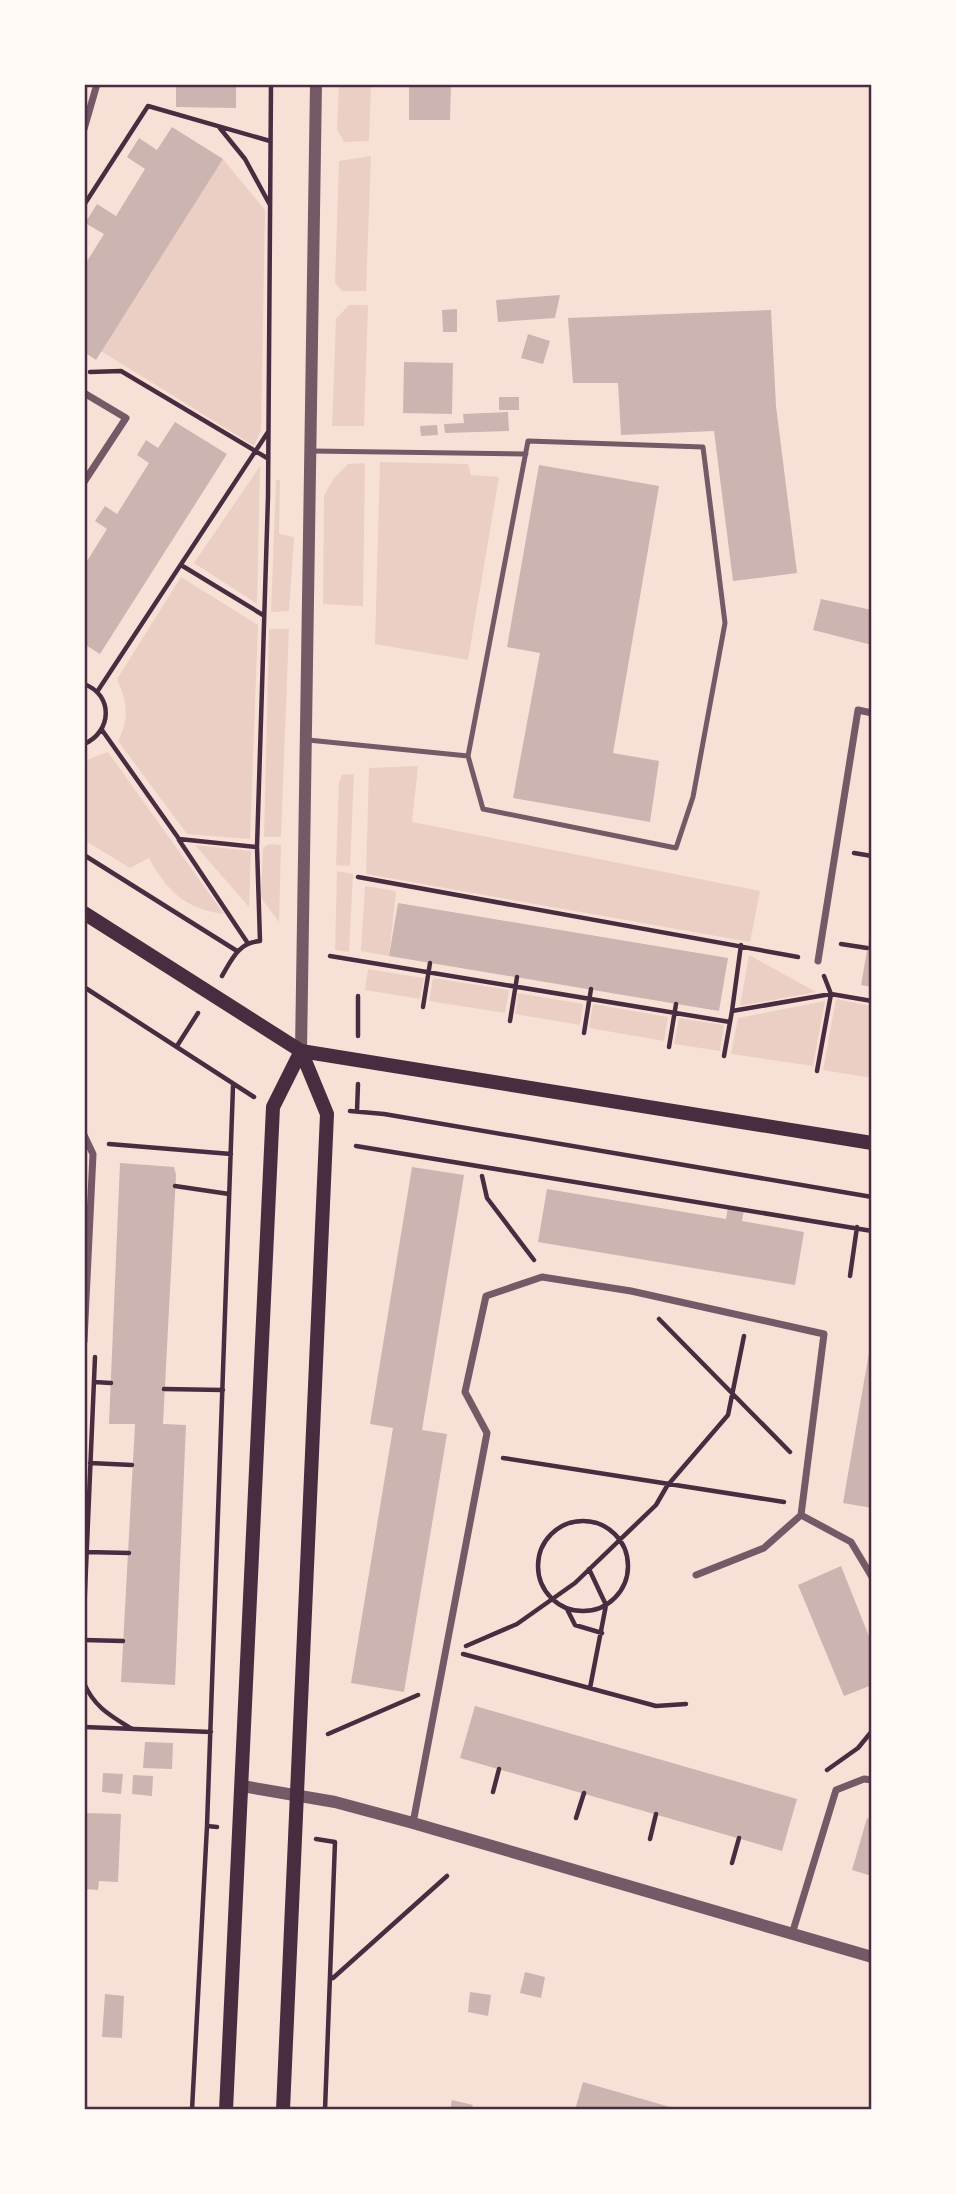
<svg xmlns="http://www.w3.org/2000/svg" width="956" height="2194" font-family="'Playfair Display',serif">
  <style>
    .green { fill: #ebcfc5 }
    .building { fill: #ccb4b1 }
    .lines { fill: none; stroke-linecap: round; stroke-linejoin: round }
    .path { stroke: #4a2c40; stroke-width: 4.5 }
    .service { stroke: #755966; stroke-width: 5 }
    .minor { stroke: #755966; stroke-width: 7 }
    .tertiary { stroke: #755966; stroke-width: 12 }
    .secondary { stroke: #4a2c40; stroke-width: 14 }
    .neatline { fill: none; stroke: #4a2c40; stroke-width: 2.5 }
  </style>
  <rect width="100%" height="100%" fill="#f7e1d7"/>
  <path class="green" d="M339 84H371L369 141 344 142 337 129Z
    M371 156 366 291H342L335 283 339 161Z
    M223 159 265 210 261 430 254 446 101 351Z
    M349 305H368L364 426H332L336 319Z
    M380 462 468 464 471 475 499 477 468 660 375 644Z
    M365 463 363 606 323 604 324 496 334 478 348 464Z
    M260 466 257 604 194 563Z
    M276 480H280L279 534 294 537 289 611 271 612Z
    M181 577 258 625 250 839 187 834 118 741C130 718 127 702 117 679Z
    M269 629H289L281 837H264Z
    M108 752 224 914C185 909 167 891 149 858L130 868 84 840V761Z
    M418 766 412 822 760 891 750 942 366 874 369 768Z
    M354 774 350 866 336 865 339 783 342 775Z
    M269 844 281 845 279 922 261 898 263 848Z
    M195 845 251 851 249 907Z
    M337 871 353 874 349 952 335 950Z
    M365 886 396 891 389 956 361 951Z
    M749 955 816 992 740 1006Z
    M368 969 424 978 420 999 365 990Z
    M433 978 509 990 505 1013 429 1001Z
    M518 993 583 1004 580 1025 515 1014Z
    M836 999 872 1006V1078L823 1070Z
    M825 1001 813 1066 731 1054 738 1018Z
    M593 1004 668 1017 664 1041 589 1028Z
    M679 1018 724 1025 720 1051 674 1044Z"/>
  <path class="building" d="M176 84H236V108L176 107Z
    M409 84H451L450 120H409Z
    M172 127 223 159 96 360 84 352V266L104 234 85 223 97 204 116 216 145 169 127 157 139 138 157 150Z
    M560 295 555 318 498 322 496 300Z
    M457 309V332H443L442 310Z
    M771 310 776 406 797 573 733 581 714 431 621 435 618 383H573L568 318Z
    M528 334 550 341 543 364 521 358Z
    M404 362 453 363 452 414 403 413Z
    M499 397H519V410H499Z
    M508 412 509 431 445 433 444 424 464 423 463 414Z
    M175 422 227 454 100 654 84 644V566L107 529 95 521 105 506 117 514 149 463 137 455 146 440 158 448Z
    M437 425 438 435 421 436 420 426Z
    M539 465 659 486 613 753 659 761 650 822 513 798 540 653 507 647Z
    M821 599 872 610V645L813 630Z
    M398 903 728 958 719 1011 389 956Z
    M871 928H872V987L861 985Z
    M120 1163 174 1167 176 1175 163 1424 186 1425 175 1685 121 1682 135 1424H109Z
    M412 1167 464 1175 422 1430 447 1434 404 1692 351 1683 393 1428 370 1424Z
    M547 1189 726 1219 728 1207 744 1210 742 1221 804 1232 795 1285 538 1242Z
    M871 1341H872V1508L843 1503Z
    M841 1566 872 1644V1685L844 1696 798 1585Z
    M475 1706 797 1799 782 1851 460 1758Z
    M145 1742 173 1743 172 1769 143 1768Z
    M103 1773 123 1774 121 1794 102 1792Z
    M133 1775 153 1776 152 1796 132 1794Z
    M87 1813 121 1814 118 1882 99 1881 98 1890 84 1889V1815Z
    M867 1818 872 1820V1876L852 1870Z
    M525 1972 545 1977 541 1998 520 1993Z
    M470 1992 491 1995 488 2016 468 2012Z
    M105 1994 124 1996 122 2038 102 2037Z
    M583 2082 677 2109V2110H575Z
    M452 2100 473 2105 471 2110H450Z"/>
  <g class="lines">
    <path class="path" d="M219 127 245 159 270 205
      M84 205 148 106 270 141
      M90 372 121 371 267 458
      M181 565 263 615
      M84 684C114 695 112 732 84 744
      M97 692 268 432
      M102 730 179 839 257 847
      M179 840 247 942
      M854 853 872 856
      M84 855 237 951
      M358 877 798 957
      M841 944 867 948
      M330 956 730 1022
      M222 976C232 959 238 943 260 941L257 847 268 497 271 84
      M84 987 254 1097
      M358 996V1036
      M423 1007 430 963
      M732 1011 741 945
      M510 1021 517 977
      M584 1033 591 989
      M177 1046 198 1013
      M669 1047 676 1004
      M724 1056 732 1011 831 994 872 1001
      M817 1071 831 994 824 976
      M350 1111 384 1114 872 1197
      M357 1111 358 1084
      M109 1144 231 1154
      M356 1146 872 1231
      M482 1176 487 1198 534 1260
      M175 1186 229 1194
      M850 1276 857 1227
      M659 1319 790 1452
      M94 1382 111 1383
      M164 1389 223 1390
      M503 1458 784 1502
      M90 1463 132 1465
      M538 1566a45 45 0 1 1 90 0a45 45 0 1 1-90 0Z
      M87 1552 129 1553
      M589 1569 606 1605 590 1688
      M567 1609 575 1625 602 1633
      M84 1615 95 1357
      M84 1640 123 1641
      M466 1646 517 1624 575 1583 656 1505 667 1486 728 1415 744 1336
      M463 1654 656 1706 686 1704
      M84 1683C94 1707 111 1716 132 1729
      M84 1727 211 1732
      M328 1734 418 1695
      M827 1770 858 1748 872 1731
      M493 1792 499 1769
      M576 1818 584 1793
      M217 1827 207 1826 233 1086
      M316 1839 335 1842 325 2110
      M650 1839 656 1814
      M732 1863 739 1838
      M333 1978 447 1876
      M192 2110 207 1826"/>
    <path class="service" d="M312 451 526 454
      M308 740 468 756 483 809 676 848 693 797 725 623 703 447 528 441 468 756"/>
    <path class="minor" d="M84 129 97 84
      M84 393 126 418 84 482
      M818 961 858 710 872 713
      M84 1135 93 1154 84 1341
      M696 1575 764 1548 801 1515
      M413 1823 487 1433 465 1392 486 1296 542 1277 631 1291 824 1334 801 1515 851 1542 872 1577
      M792 1934 836 1790 864 1779 872 1780"/>
    <path class="tertiary" d="M301 1051 316 84
      M242 1786 335 1802 413 1823 872 1957"/>
    <path class="secondary" d="M84 913 301 1051 872 1143
      M226 2110 273 1107 301 1051
      M283 2110 327 1114 301 1051"/>
  </g>
  <rect width="956" height="2194" fill="none" stroke="#fffaf5" stroke-width="172"/>
  <rect x="86" y="86" width="784" height="2022" class="neatline"/>
</svg>
